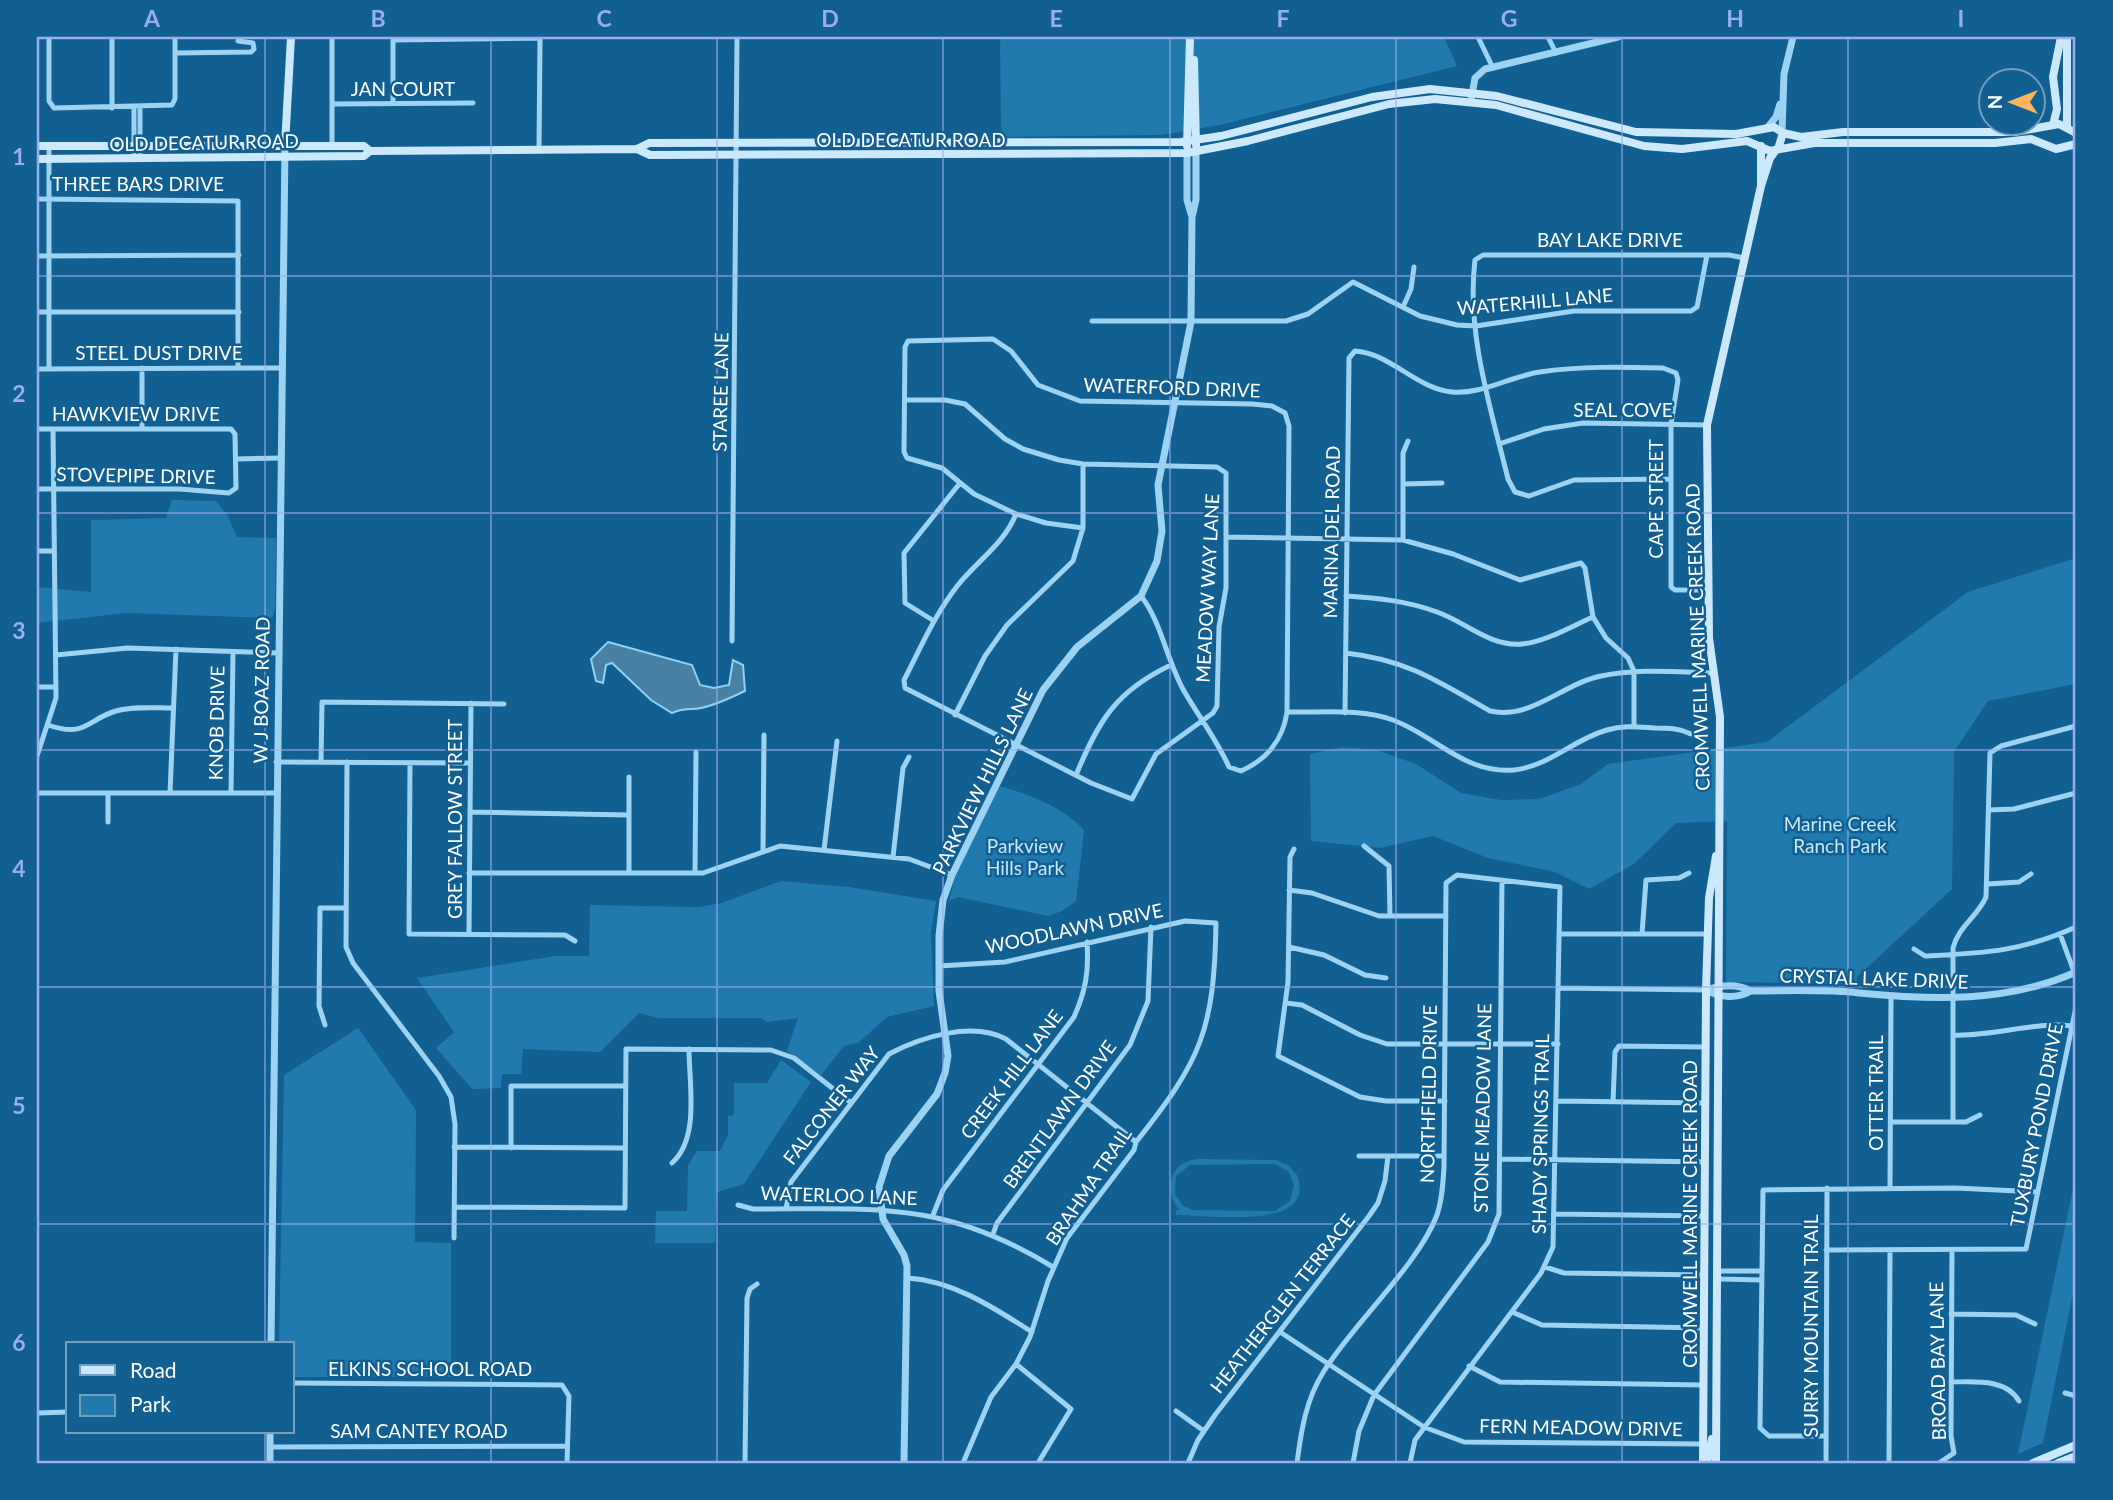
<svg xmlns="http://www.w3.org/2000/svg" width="2113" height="1500" font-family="Lato,sans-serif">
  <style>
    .green { fill: #207aae; fill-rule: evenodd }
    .water { fill: #4981a4; stroke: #8fd1f6; stroke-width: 2 }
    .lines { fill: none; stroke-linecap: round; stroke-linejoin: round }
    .minor { stroke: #9dd3f2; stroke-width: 5 }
    .tertiary { stroke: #9dd3f2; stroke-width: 7 }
    .secondary { stroke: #cce9fc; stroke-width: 8 }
    .grid { fill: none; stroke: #99afed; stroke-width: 2; stroke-opacity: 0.55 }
    .labels { text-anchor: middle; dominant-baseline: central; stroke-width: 5; stroke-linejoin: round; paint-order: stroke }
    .street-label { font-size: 19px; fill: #fff; stroke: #125f91 }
    .park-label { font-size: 19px; fill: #c5e8fd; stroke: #125f91 }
    .neatline { fill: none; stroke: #99afed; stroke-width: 2.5 }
    .grid-label { font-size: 23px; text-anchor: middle; font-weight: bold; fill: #99afed }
  </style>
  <rect width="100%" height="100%" fill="#125f91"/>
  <path class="green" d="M1000 37H1444L1457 66 1220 125 1161 135 1001 137Z
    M172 500 216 501 228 516 237 537 276 538 275 611 272 618 126 613 37 623V587L91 592V520L166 518Z
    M2076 558V684L1988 701 1954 752 1952 889 1857 977 1856 984 1726 982 1727 821 1676 823 1634 864 1589 889 1555 872 1488 858 1433 836 1380 848 1311 841 1310 754 1343 747 1377 750 1416 764 1461 793 1501 800 1539 799 1581 784 1608 764 1767 742 1968 592Z
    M999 786C1027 793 1065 808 1084 830L1076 901 1062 911 1048 916 958 897 949 901 956 872Z
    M781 881 849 887 936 901 931 932 934 1006 887 1017 858 1043 844 1046 821 1075 787 1051 798 1018 767 1022 760 1018H659L639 1013 600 1052 523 1049 521 1074H502L501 1088 472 1089 436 1048 454 1032 417 978 556 956H589L590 905 699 907 722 903Z
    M358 1028 416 1110 415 1242 451 1243V1377H292V1344H279L284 1075Z
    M781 1060 811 1082 744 1184 717 1192 715 1243H655L656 1211H687L688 1165 697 1151H720L728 1135V1116L734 1115V1083H767Z
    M1197 1159 1276 1160 1288 1165 1297 1175C1318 1232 1208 1215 1176 1215V1210H1180C1161 1191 1170 1162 1197 1159ZM1275 1164 1288 1171 1294 1184 1290 1201 1275 1211 1193 1210 1183 1206 1175 1194 1176 1176 1190 1165Z
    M2076 1174V1278L2043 1443 2018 1454Z"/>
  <path class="water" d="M608 642 692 665 700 685 714 688 729 685 733 660 743 665 745 691C730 698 716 705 701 708 690 710 683 708 672 713L651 700 612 663 606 665 603 683 596 681 591 659Z"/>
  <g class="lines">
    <path class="minor" d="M49 37V101L54 108 172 105 175 99V37
      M112 37V108
      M332 37V146
      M393 37V103
      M1478 37 1493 68
      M1548 37 1556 53
      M393 40 540 38
      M175 53 251 52 254 49 253 43 238 41
      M332 104 473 103
      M134 108V158
      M49 146V368
      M539 150 540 38
      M140 158V108
      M37 199 238 201V368
      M37 256 239 255
      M1403 307 1411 289 1414 267
      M37 312H239
      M1092 321H1286L1308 314 1353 282 1420 316 1457 325 1476 326 1574 311H1691L1697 307 1707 255
      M37 369 282 368
      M905 400H945L965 404 1005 439 1023 449 1059 460 1083 464 1217 467 1226 473V588L1219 627 1217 706 1213 713 1156 754 1132 799 1091 783 905 688 904 680C921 647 935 614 958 585 978 560 1004 544 1016 514
      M37 429H231L235 434 236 488 229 493 179 489H37
      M142 429V368
      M1499 444 1544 429 1583 423 1707 425
      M236 459 281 458
      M1671 479 1574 480 1529 496 1515 492 1508 479C1491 409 1466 333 1475 260L1483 255H1729L1744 258
      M1403 484 1442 483
      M1083 528 1046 523 1016 514 974 494 942 468 907 458 904 452 905 347 908 341 993 339 1011 351 1038 385 1080 401 1252 404 1272 406 1285 413 1289 426 1287 712C1283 740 1266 760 1241 771L1229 767C1217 740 1199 717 1184 691 1167 661 1161 621 1141 596
      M1226 537 1403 540 1453 554 1520 580 1581 563 1585 568 1593 617 1606 638 1628 658 1634 671V727
      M1403 540V453L1408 441
      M37 551H53
      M1346 596C1378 598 1407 601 1437 612 1466 622 1490 647 1522 644 1545 642 1572 626 1593 617
      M934 621 905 603 904 553 960 483
      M732 641 737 37
      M1346 653C1407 660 1438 681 1490 711 1531 720 1562 684 1601 676 1638 668 1677 672 1714 673
      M56 655 128 648 277 653
      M37 687H56
      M1287 712C1321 713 1360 708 1393 720 1436 736 1464 774 1514 770 1550 766 1574 739 1607 730 1623 725 1638 727 1655 728 1668 728 1679 728 1691 734
      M1345 713 1349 358 1355 351C1390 353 1417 389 1452 392 1481 395 1511 376 1540 372 1580 366 1622 367 1663 368L1676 373 1678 380 1671 424V587L1675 590H1708
      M955 715 985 656 1007 625 1073 561 1083 528V464
      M48 725C86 738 86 720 116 711 134 706 154 708 172 708
      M37 756 56 698 53 429
      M276 762 470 763
      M321 762 322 702 504 704
      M347 762 346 947 353 963 439 1076 451 1097 455 1124 454 1238
      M410 763 409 934 565 935 575 941
      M1076 775C1099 720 1116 691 1171 665
      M37 793H275
      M170 793 176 649
      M231 793 233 653
      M1989 810 2014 809 2076 793
      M470 812 629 815
      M108 822V794
      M1364 846 1389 866 1390 916
      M1294 849 1290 857 1288 982 1278 1056 1360 1097 1386 1101H1445
      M763 850 764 735
      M824 850 837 741
      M893 857 903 768 909 757
      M469 873H703L780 846 909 859 952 875
      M629 873V777
      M695 873 696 752
      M1988 884 2019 882 2031 874
      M1289 890 1312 893 1379 916H1446
      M469 934 471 703
      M1559 934H1708
      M1642 934 1646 880 1679 878 1689 873
      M2060 934 2076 977
      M1289 947 1324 955 1365 975 1386 978
      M1914 949 1925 956C1985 953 2020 952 2076 927
      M939 966 1005 962 1185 921 1216 923C1214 1030 1202 1059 1136 1142L1134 1150 1067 1238 1048 1281 1030 1337 1016 1364 991 1397 963 1463
      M1559 988 1706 990
      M1286 1003 1302 1005 1360 1035 1387 1044H1558
      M325 1025 319 1006 320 908H345
      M1953 1035C1992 1037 2036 1021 2072 1026
      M1558 1101 1705 1103
      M1613 1102 1615 1052 1619 1046 1706 1047
      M1891 1122H1966L1980 1115
      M1953 1122V948C1958 927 1978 916 1986 897L1990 753 2001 746 2076 726
      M454 1147 625 1148
      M511 1148V1086H625
      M1359 1156H1443
      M1500 1159 1705 1162
      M672 1163C700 1138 689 1084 689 1049
      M1890 1188 1891 997
      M738 1205 753 1209C875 1209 944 1200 1053 1267
      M454 1207 625 1208 626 1049 771 1050 794 1058 850 1102
      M786 1209 791 1182 889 1054C921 1037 972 1021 1006 1039L1136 1142
      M1556 1214 1704 1216
      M933 1215 943 1190 1074 1017C1086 990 1089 971 1087 942
      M993 1234 997 1223 1130 1045 1148 1001 1151 927
      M1826 1250 2026 1249 2076 1007
      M1545 1267 1564 1273 1704 1275
      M1717 1274 1721 1271H1761
      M1716 1275 1721 1279 1761 1280
      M908 1278C954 1281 994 1308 1032 1332
      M1512 1312 1542 1325 1704 1328
      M1951 1314 2016 1315 2035 1324
      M1280 1332 1424 1427 1464 1442 1703 1444
      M1016 1364 1071 1409 1038 1463
      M1469 1366 1500 1382 1703 1385
      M1951 1382C1973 1382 2006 1378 2019 1401
      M292 1383 562 1385 569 1396 567 1463
      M2065 1393 2076 1396
      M1176 1411 1204 1431
      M37 1413 68 1412
      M1826 1436H1769L1760 1428 1763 1190 1955 1188 2038 1192
      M270 1447 567 1446
      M745 1463 747 1298 750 1289 757 1284
      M1188 1463 1198 1440 1215 1415 1369 1216 1378 1203 1385 1181 1388 1156
      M1297 1463C1301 1431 1306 1399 1324 1371 1354 1323 1418 1265 1437 1215 1442 1200 1443 1184 1444 1167L1446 883 1457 875 1560 887 1553 1247 1541 1273 1415 1440 1410 1463
      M1353 1463 1359 1431 1374 1395 1488 1242 1499 1214 1502 880
      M1826 1463 1827 1188
      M1889 1463 1890 1251
      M1939 1463 1954 1453 1951 1436 1952 1251"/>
    <path class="tertiary" d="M1471 101 1475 78 1485 69 1618 37
      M1768 127 1776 117 1780 104
      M1782 131 1784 74 1793 37
      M1192 217 1196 200V152
      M1706 990C1721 985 1737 983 1751 991 1787 991 1824 989 1859 993 1933 1000 2007 1003 2076 972
      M1706 990C1720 998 1737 999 1751 991
      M271 1344 285 145
      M270 1463V1432
      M904 1463 907 1266 904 1255 883 1219 879 1187 889 1156 937 1094 945 1073 948 1056 939 991V936L943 900 952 875 1043 690 1077 647 1141 596 1157 561 1162 531 1158 485 1191 322 1192 217 1187 200V153"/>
    <path class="secondary" d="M2067 37V126
      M1194 60 1196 145
      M2053 125 2057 109 2053 77 2061 37
      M1783 133 1801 137 1843 132H2015L2059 124 2076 133
      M285 145 291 37
      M37 146H364L370 151 637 149 649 143 1181 142 1221 136 1372 97 1430 89 1497 96 1636 132 1736 134 1774 127 1783 133 1778 149
      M1187 146 1190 37
      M1761 146V186
      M637 149 650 155 1187 153 1248 141 1389 104 1435 99 1496 105 1644 146 1682 149 1747 141 1770 151 1814 143H1995L2031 139 2056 149 2076 144
      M37 159 364 156 370 151
      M1703 1463 1706 990 1709 898 1716 856
      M1707 1463 1712 1439
      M1716 1463 1720 717 1709 638 1707 425 1761 186 1770 158 1776 150
      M2033 1463 2076 1445
      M2058 1463 2076 1456"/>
  </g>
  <path class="grid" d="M265 37V1344M491 37V1463M717 37V1463M943 37V1463M1170 37V1463M1396 37V1463M1622 37V1463M1848 37V1463M37 276H2076M37 513H2076M37 750H2076M37 987H2076M37 1224H2076M265 1432V1463"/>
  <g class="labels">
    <g class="street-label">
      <text x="403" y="88">JAN COURT</text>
      <text x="911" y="139">OLD DECATUR ROAD</text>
      <text transform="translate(204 142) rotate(-1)">OLD DECATUR ROAD</text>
      <text x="138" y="183">THREE BARS DRIVE</text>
      <text x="1610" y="239">BAY LAKE DRIVE</text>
      <text transform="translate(1535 301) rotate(-5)">WATERHILL LANE</text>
      <text x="159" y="352">STEEL DUST DRIVE</text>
      <text transform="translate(1172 387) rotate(2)">WATERFORD DRIVE</text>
      <text transform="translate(720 392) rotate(-89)">STAREE LANE</text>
      <text x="1623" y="409">SEAL COVE</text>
      <text x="136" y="413">HAWKVIEW DRIVE</text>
      <text transform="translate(136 475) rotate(1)">STOVEPIPE DRIVE</text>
      <text transform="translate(1655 499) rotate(-90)">CAPE STREET</text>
      <text transform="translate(1331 532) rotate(-89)">MARINA DEL ROAD</text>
      <text transform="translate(1207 588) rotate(-87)">MEADOW WAY LANE</text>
      <text transform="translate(1697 637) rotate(-92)">CROMWELL MARINE CREEK ROAD</text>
      <text transform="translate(261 690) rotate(-89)">W J BOAZ ROAD</text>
      <text transform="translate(216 723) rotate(-89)">KNOB DRIVE</text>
      <text transform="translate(982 781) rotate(-64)">PARKVIEW HILLS LANE</text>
      <text transform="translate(454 819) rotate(-90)">GREY FALLOW STREET</text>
      <text transform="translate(1074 928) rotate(-12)">WOODLAWN DRIVE</text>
      <text transform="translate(1874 978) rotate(2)">CRYSTAL LAKE DRIVE</text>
      <text transform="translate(1011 1074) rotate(-53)">CREEK HILL LANE</text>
      <text transform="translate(1875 1093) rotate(-90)">OTTER TRAIL</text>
      <text transform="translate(1428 1094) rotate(-89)">NORTHFIELD DRIVE</text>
      <text transform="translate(831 1105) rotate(-52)">FALCONER WAY</text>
      <text transform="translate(1482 1108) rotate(-89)">STONE MEADOW LANE</text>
      <text transform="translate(1059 1114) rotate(-54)">BRENTLAWN DRIVE</text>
      <text transform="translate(2036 1125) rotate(-79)">TUXBURY POND DRIVE</text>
      <text transform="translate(1540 1134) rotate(-89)">SHADY SPRINGS TRAIL</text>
      <text transform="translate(1088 1186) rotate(-56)">BRAHMA TRAIL</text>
      <text transform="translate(839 1195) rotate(2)">WATERLOO LANE</text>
      <text transform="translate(1689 1214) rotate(-90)">CROMWELL MARINE CREEK ROAD</text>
      <text transform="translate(1282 1303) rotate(-52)">HEATHERGLEN TERRACE</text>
      <text transform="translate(1810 1326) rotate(-90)">SURRY MOUNTAIN TRAIL</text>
      <text transform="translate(1937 1361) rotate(-91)">BROAD BAY LANE</text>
      <text x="430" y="1368">ELKINS SCHOOL ROAD</text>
      <text transform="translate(1581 1427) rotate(1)">FERN MEADOW DRIVE</text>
      <text x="419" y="1430">SAM CANTEY ROAD</text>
    </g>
    <g class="park-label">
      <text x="1840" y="823">Marine Creek<tspan x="1840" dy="22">Ranch Park</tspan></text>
      <text x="1025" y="845">Parkview<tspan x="1025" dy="22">Hills Park</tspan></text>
    </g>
  </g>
  <rect width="2113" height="1500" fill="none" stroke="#125f91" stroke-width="77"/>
  <rect x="66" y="1342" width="228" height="91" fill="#125f91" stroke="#719fbd" stroke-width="2"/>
  <rect x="80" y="1365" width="35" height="10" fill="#cce9fc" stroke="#719fbd" stroke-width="2"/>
  <text x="130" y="1378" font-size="21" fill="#ffffff">Road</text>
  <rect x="80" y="1395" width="35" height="21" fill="#207aae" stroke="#719fbd" stroke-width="2"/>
  <text x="130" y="1412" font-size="21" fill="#ffffff">Park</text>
  <g transform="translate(2012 102) rotate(270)"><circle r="33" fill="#125f91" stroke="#719fbd" stroke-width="2"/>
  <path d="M0-5L12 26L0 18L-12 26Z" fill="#ffb55f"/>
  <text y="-10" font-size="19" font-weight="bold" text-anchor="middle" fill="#ffffff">N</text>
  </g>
  <rect x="38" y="38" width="2036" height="1424" class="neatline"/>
  <g class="grid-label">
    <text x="152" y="27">A</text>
    <text x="378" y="27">B</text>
    <text x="604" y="27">C</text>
    <text x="830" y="27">D</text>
    <text x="1056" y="27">E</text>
    <text x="1283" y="27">F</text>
    <text x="1509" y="27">G</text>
    <text x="1735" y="27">H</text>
    <text x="1961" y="27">I</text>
    <text x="19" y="165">1</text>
    <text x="19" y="402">2</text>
    <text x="19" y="639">3</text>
    <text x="19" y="877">4</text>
    <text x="19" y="1114">5</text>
    <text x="19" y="1351">6</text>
  </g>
</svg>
